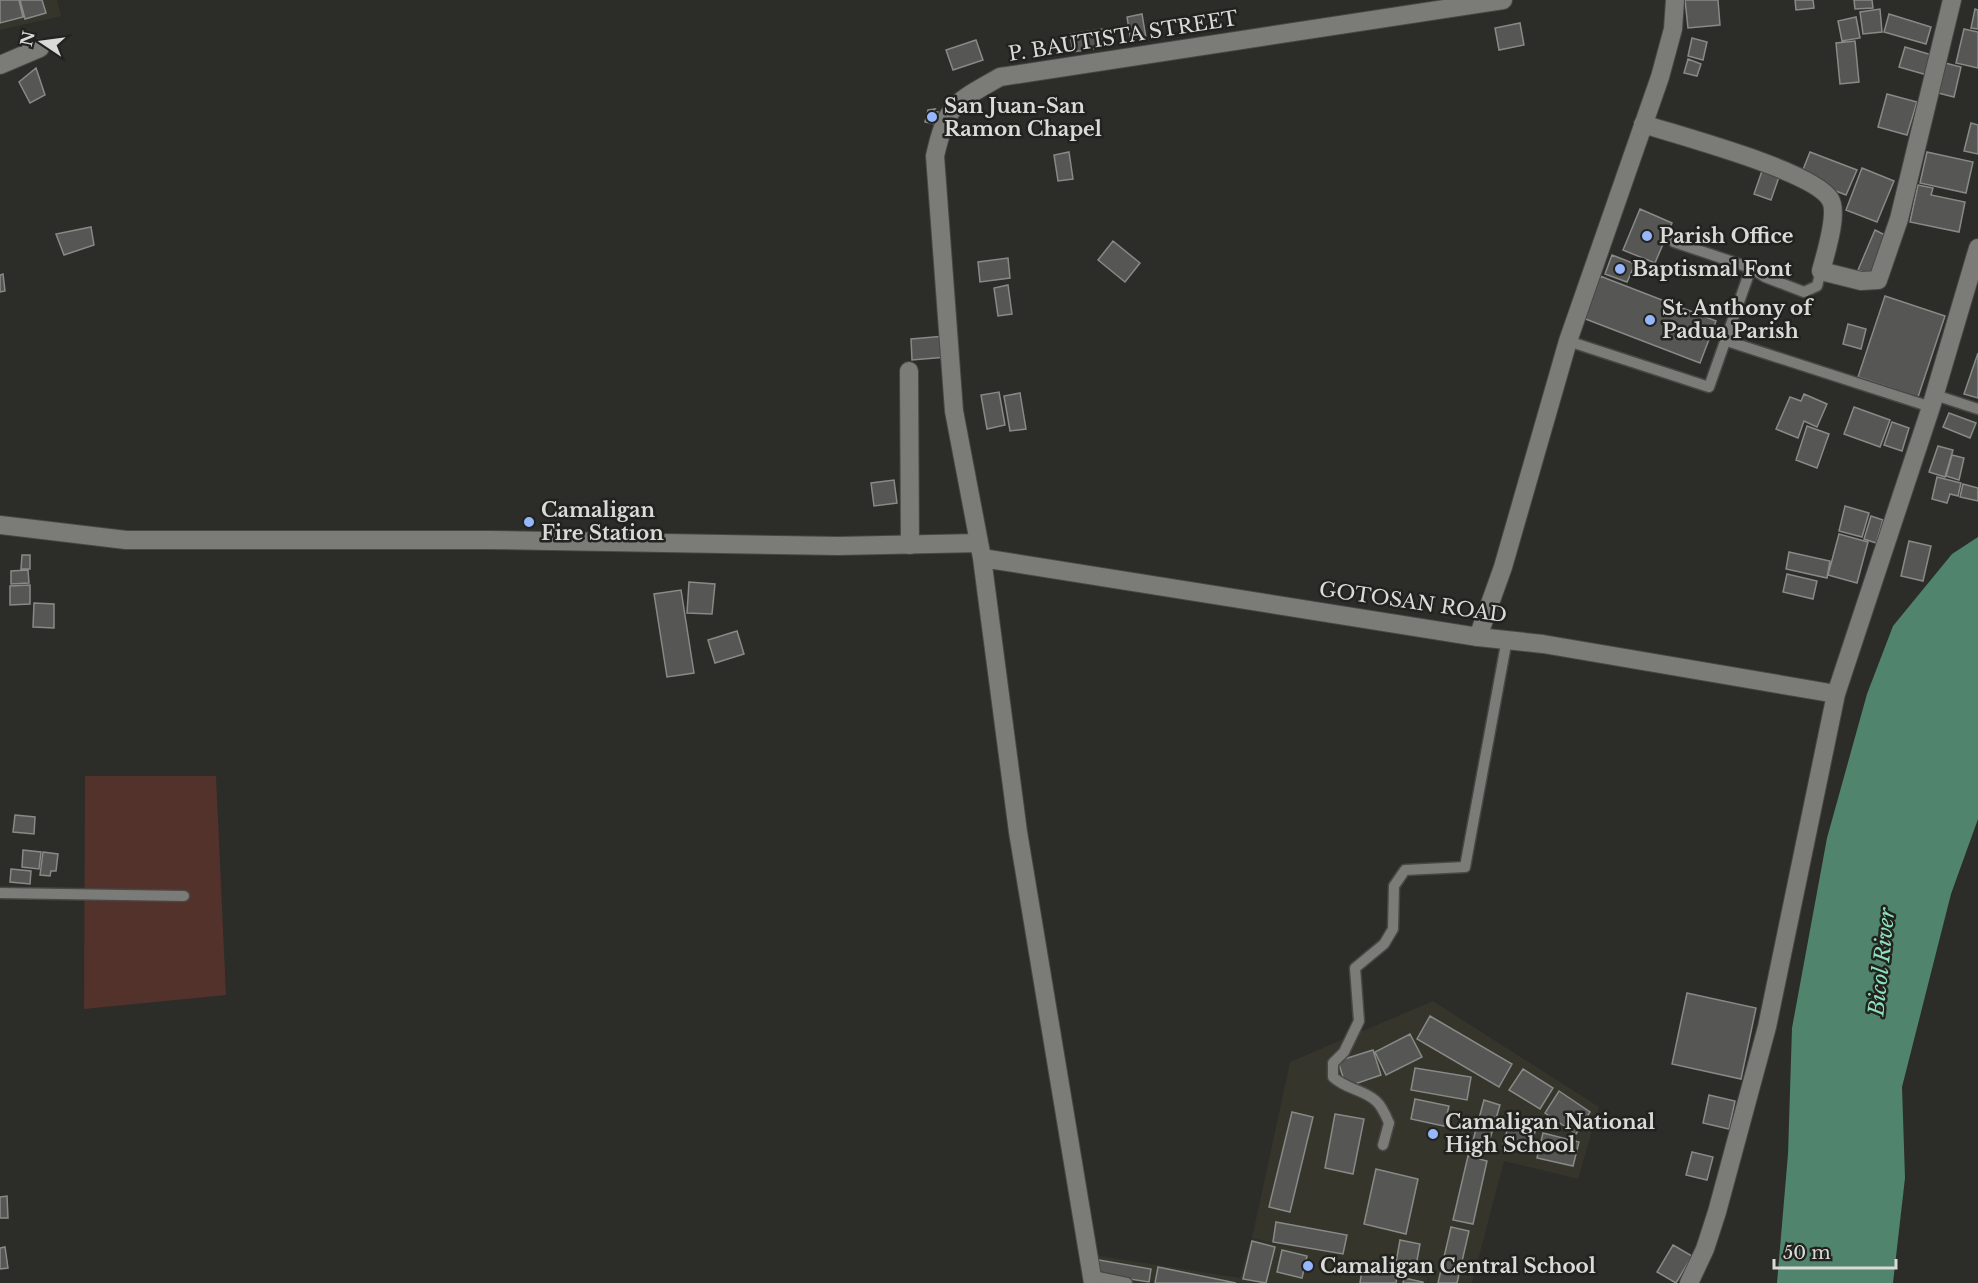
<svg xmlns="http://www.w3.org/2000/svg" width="1978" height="1283" font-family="'Libre Baskerville',serif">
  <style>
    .built { fill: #36352c }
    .green { fill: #53322b }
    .water { fill: #50846d }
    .building { fill: #565754; stroke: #888a87; stroke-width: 1.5 }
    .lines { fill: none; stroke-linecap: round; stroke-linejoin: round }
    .lane-casing { stroke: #484745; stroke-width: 13 }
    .street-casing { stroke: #484745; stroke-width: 20 }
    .secondary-casing { stroke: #484745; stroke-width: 20 }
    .lane { stroke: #7b7b77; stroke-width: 10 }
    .street { stroke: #7b7b77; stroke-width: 18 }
    .secondary { stroke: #7b7b77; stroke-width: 18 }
    .poi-dot { fill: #96b6fd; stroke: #22221f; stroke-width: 2 }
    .labels { text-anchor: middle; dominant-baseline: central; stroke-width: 5; stroke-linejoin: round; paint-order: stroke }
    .street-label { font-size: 20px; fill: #dadad8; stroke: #22221f }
    .poi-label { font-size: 20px; font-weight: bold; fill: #dadad8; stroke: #22221f; text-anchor: start }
    .water-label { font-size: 21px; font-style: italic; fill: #8fe2be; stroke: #22221f }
  </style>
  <rect width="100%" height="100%" fill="#2c2c29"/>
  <path class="built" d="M0 0H57L61 16 0 30Z
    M1433 1001 1599 1107 1578 1179 1504 1161 1472 1283H1428L1430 1278 1423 1276 1428 1278 1427 1283H1089L1087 1254 1240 1278 1251 1239 1296 1249 1252 1238 1290 1062Z"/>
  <path class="green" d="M85 776H216L226 995 84 1009Z"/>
  <path class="water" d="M1978 537V819L1951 894 1902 1087 1905 1178 1893 1283H1777L1788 1154 1792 1028 1827 838 1867 694 1893 626 1952 554Z"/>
  <path class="building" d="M0 0H19L23 17 0 23Z
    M20 0H42L46 13 25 19Z
    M1685 0H1718L1720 25 1688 28Z
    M1795 0H1813L1814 8 1796 10Z
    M1854 0H1872L1873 8 1855 9Z
    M1880 9 1882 32 1863 34 1860 12Z
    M1975 9 1978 10V29L1971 28Z
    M1142 14 1146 38 1131 41 1127 17Z
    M1889 14 1931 27 1926 44 1884 32Z
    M1856 17 1860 38 1842 41 1838 21Z
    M1520 23 1524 45 1499 50 1495 28Z
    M1102 29 1105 47 1073 52 1070 34Z
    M1964 29 1978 32V68L1956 63Z
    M1692 38 1707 42 1703 60 1688 56Z
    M976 40 983 60 953 70 946 50Z
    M1855 41 1859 82 1840 84 1836 43Z
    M1905 47 1932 55 1927 75 1899 67Z
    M1688 59 1701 64 1697 76 1684 73Z
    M1945 63 1961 67 1954 97 1938 93Z
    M36 68 45 95 30 103 19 82Z
    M1887 94 1917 102 1907 135 1878 127Z
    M935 109 933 112H938L935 124 925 122 928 110Z
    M1971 123 1978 125V154L1964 151Z
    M1069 152 1073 179 1058 181 1054 155Z
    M1810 152 1857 170 1846 195 1800 177Z
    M1927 152 1973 162 1966 193 1920 183Z
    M1862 168 1894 181 1877 222 1846 210Z
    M1762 171 1779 177 1771 200 1754 194Z
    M1918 185 1933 188 1931 195 1965 202 1959 232 1910 222Z
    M1640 209 1672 223 1655 263 1623 250Z
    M91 227 94 245 64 255 56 234Z
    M1875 230 1889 237 1873 276 1858 270Z
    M1113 241 1140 263 1125 282 1098 260Z
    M1612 255 1635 264 1627 282 1605 274Z
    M1008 258 1010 278 980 282 978 262Z
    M3 274 5 291 0 292V275Z
    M1600 276 1716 321 1700 363 1583 318Z
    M1008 285 1012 314 998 316 994 288Z
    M1885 296 1945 316 1918 397 1858 377Z
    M1848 324 1866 329 1861 349 1843 344Z
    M945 336 947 357 912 360 911 339Z
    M1978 353V398L1964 394Z
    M999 392 1005 425 987 429 981 395Z
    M1020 393 1026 429 1010 431 1004 396Z
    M1804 394 1827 404 1817 427 1804 421 1798 438 1776 429 1790 397 1801 401Z
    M1854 407 1890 420 1880 447 1844 434Z
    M1949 413 1976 423 1970 438 1943 427Z
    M1892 422 1909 428 1902 451 1884 445Z
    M1807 426 1829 434 1817 468 1796 460Z
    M1938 446 1953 450 1945 477 1929 472Z
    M1952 455 1964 458 1959 480 1946 476Z
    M1937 477 1961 483 1958 496 1950 494 1947 503 1932 499Z
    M894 480 897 503 874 506 871 483Z
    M1963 484 1978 488V501L1960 497Z
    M1845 506 1869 513 1862 537 1839 531Z
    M1871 516 1883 520 1876 543 1864 539Z
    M1839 534 1868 542 1857 583 1828 575Z
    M1909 541 1931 546 1923 581 1901 576Z
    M1789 552 1830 561 1827 578 1786 569Z
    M22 555H30V569H21Z
    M28 570 29 583 11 584V571Z
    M1787 574 1817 581 1813 599 1783 592Z
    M689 582 715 584 712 614 687 613Z
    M30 585V604L10 605V586Z
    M681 590 694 673 667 677 654 594Z
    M34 603 54 604V628L33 627Z
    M737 631 744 654 715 663 708 640Z
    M15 815 35 817 34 834 13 832Z
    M23 850 41 852 39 869 22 867Z
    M43 852 58 854 56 871H51L50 876 40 875Z
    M11 869 31 871 30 884 10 882Z
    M1687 993 1756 1008 1741 1079 1672 1064Z
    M1430 1016 1512 1064 1499 1087 1417 1039Z
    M1410 1034 1422 1057 1386 1075 1375 1052Z
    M1373 1050 1381 1075 1346 1087 1338 1061Z
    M1415 1068 1471 1077 1467 1100 1411 1090Z
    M1523 1069 1553 1088 1540 1109 1509 1090Z
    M1559 1091 1590 1112 1576 1134 1545 1113Z
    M1709 1095 1735 1101 1729 1129 1703 1123Z
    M1415 1099 1449 1106 1444 1126 1411 1119Z
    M1484 1100 1500 1105 1487 1149 1472 1144Z
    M1292 1112 1313 1117 1290 1212 1269 1207Z
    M1335 1114 1364 1119 1353 1174 1325 1168Z
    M1510 1121 1536 1128 1530 1151 1503 1144Z
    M1543 1133 1579 1142 1573 1166 1537 1158Z
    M1692 1152 1713 1157 1707 1180 1686 1175Z
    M1468 1156 1487 1161 1473 1224 1453 1220Z
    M1376 1169 1418 1179 1406 1234 1364 1224Z
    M7 1196 8 1218H0V1197Z
    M1276 1222 1347 1235 1343 1254 1273 1242Z
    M1451 1227 1469 1231 1457 1283H1438Z
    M1400 1240 1420 1244 1415 1271 1395 1268Z
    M1252 1241 1275 1247 1266 1283 1243 1279Z
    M1673 1245 1692 1256 1676 1283 1657 1272Z
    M5 1247 8 1268 0 1269V1248Z
    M1282 1250 1307 1256 1302 1278 1277 1272Z
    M1099 1260 1151 1269 1149 1282 1096 1274Z
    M1158 1267 1236 1283H1155Z
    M1362 1270 1397 1276 1396 1283H1360Z
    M1404 1278 1423 1282V1283H1403Z"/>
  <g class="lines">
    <g class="lane-casing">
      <path id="lane" d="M1674 242 1751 268 1765 277 1804 292 1817 286 1821 271
        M1568 341 1709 387 1751 268
        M1727 341 1931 407
        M1935 395 1978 409
        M0 893 184 896
        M1383 1145 1389 1123C1386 1116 1382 1106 1376 1101 1363 1089 1347 1090 1333 1077V1063L1344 1052 1359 1021 1355 968 1384 944 1393 929 1394 886 1405 870 1465 867 1507 639
        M1093 1276 1127 1283"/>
    </g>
    <g class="street-casing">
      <path id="street" d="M0 65 40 48
        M1643 124C1680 136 1813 171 1830 199 1839 213 1825 255 1821 271L1861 281 1878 280 1899 219 1952 0
        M909 371 910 545
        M1478 637 1503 567 1568 341 1660 77 1673 29 1675 0"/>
    </g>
    <g class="secondary-casing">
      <path id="secondary" d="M0 525 126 540H490L838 546 979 543
        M982 558 1478 637 1543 644 1836 694
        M1093 1283 1018 832 982 558 954 411 935 156C947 103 955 103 1000 77L1503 0
        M1689 1283 1705 1249 1717 1212 1767 1027 1836 694 1931 407 1978 248"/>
    </g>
    <use href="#lane" class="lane"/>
    <use href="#street" class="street"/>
    <use href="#secondary" class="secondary"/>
  </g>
  <g class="poi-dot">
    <circle cx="932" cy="117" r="6"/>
    <circle cx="1647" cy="236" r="6"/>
    <circle cx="1620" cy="269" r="6"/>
    <circle cx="1650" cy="320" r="6"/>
    <circle cx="529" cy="522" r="6"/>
    <circle cx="1433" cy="1134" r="6"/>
    <circle cx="1308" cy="1266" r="6"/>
  </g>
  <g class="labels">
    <g class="street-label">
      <text transform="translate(1123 36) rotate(-9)">P. BAUTISTA STREET</text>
      <text transform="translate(1413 602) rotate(8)">GOTOSAN ROAD</text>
    </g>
    <g class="poi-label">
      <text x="944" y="106">San Juan-San<tspan x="944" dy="23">Ramon Chapel</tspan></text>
      <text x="1659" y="236">Parish Office</text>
      <text x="1632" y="269">Baptismal Font</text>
      <text x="1662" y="308">St. Anthony of<tspan x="1662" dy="23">Padua Parish</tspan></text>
      <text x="541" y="510">Camaligan<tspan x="541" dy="23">Fire Station</tspan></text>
      <text x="1445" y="1122">Camaligan National<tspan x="1445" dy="23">High School</tspan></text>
      <text x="1320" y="1266">Camaligan Central School</text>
    </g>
    <g class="water-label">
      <text transform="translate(1882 962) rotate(-84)">Bicol River</text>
    </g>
  </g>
  <g transform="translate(42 42) rotate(283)" stroke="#22221f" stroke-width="4.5" paint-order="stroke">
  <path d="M0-4.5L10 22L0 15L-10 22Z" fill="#dadad8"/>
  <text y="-9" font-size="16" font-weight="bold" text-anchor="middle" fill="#dadad8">N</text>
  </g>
  <path d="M1774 1259v9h122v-9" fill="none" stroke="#dadad8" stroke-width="3"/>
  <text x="1783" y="1259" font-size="18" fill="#dadad8" stroke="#22221f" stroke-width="4.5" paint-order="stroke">50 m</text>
</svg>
